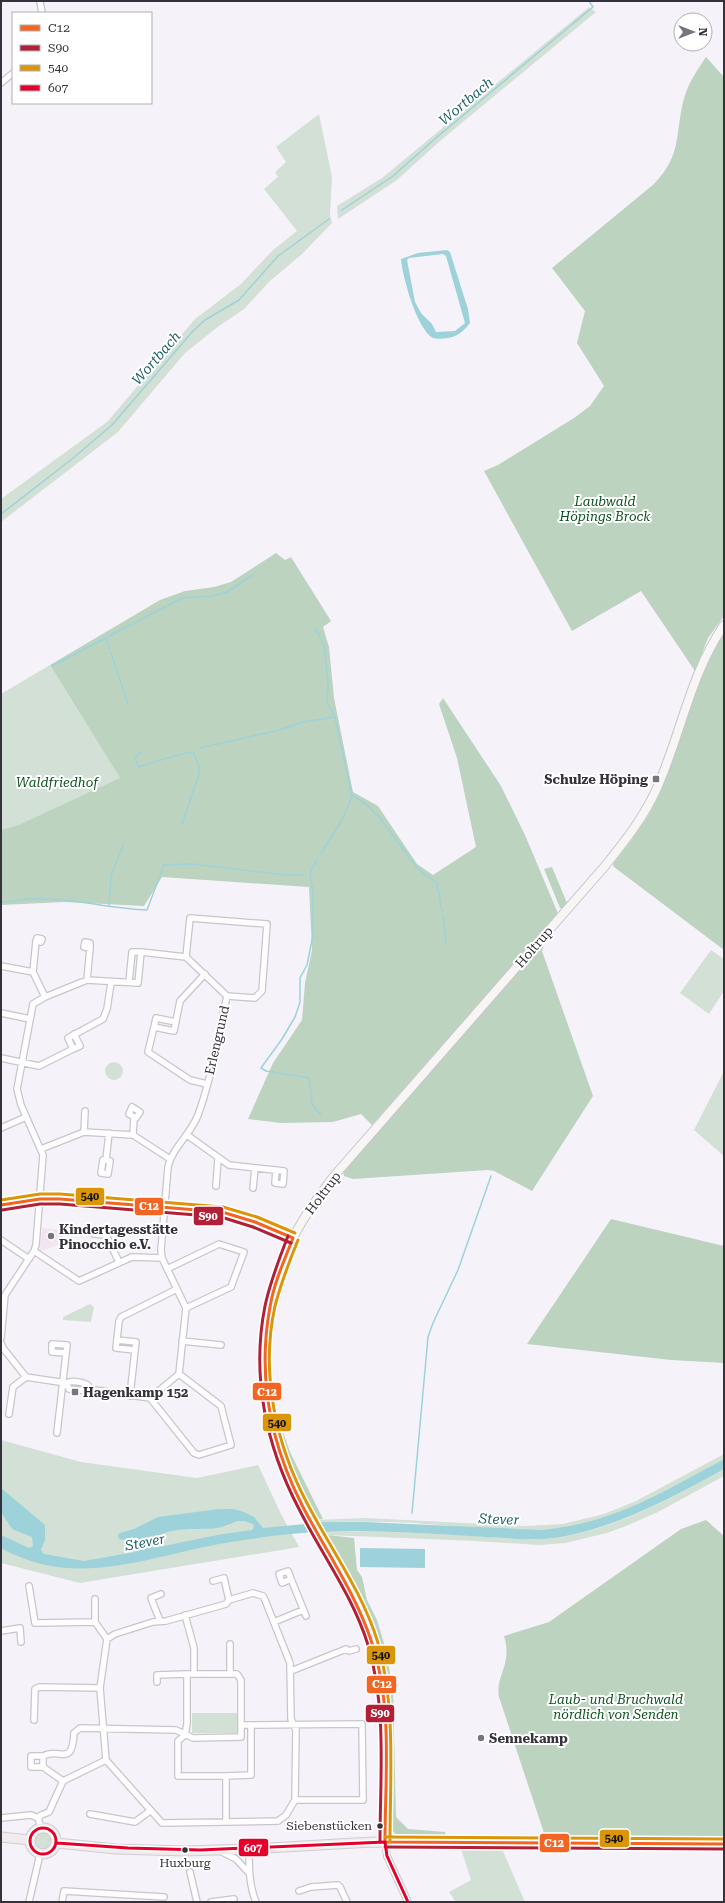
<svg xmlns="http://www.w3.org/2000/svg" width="725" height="1903" font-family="'Roboto Serif',serif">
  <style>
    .education { fill: #f2e5f0 }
    .green { fill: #d3e0d5 }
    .forest { fill: #bcd3c0 }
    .water { fill: #9dd2da; fill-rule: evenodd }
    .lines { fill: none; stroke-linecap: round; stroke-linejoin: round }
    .stream { stroke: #9dd2da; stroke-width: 1.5 }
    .minor-casing { stroke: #c8c5cd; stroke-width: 8 }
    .secondary-casing { stroke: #c8c5cd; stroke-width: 10 }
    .primary-casing { stroke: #d0cdd2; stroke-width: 11 }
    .minor { stroke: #fefdfe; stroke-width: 5.5 }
    .secondary { stroke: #f8f5f5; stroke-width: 8 }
    .primary { stroke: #f1ebec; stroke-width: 9 }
    .bus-1-casing { stroke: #fff; stroke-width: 6 }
    .bus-2-casing { stroke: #fff; stroke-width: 6 }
    .bus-3-casing { stroke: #fff; stroke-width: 6 }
    .bus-4-casing { stroke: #fff; stroke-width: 6 }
    .bus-1 { stroke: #f26522; stroke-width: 3 }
    .bus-2 { stroke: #b22037; stroke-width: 3 }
    .bus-3 { stroke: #da9509; stroke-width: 3 }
    .bus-4 { stroke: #e4002b; stroke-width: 3 }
    .poi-dot { fill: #79757e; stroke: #fff; stroke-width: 1.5 }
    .bus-dot { fill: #36323b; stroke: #fff; stroke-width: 1.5 }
    .labels { text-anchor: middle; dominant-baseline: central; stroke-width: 4; stroke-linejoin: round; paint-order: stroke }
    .bus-label { font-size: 12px; fill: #36323b; stroke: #fff; text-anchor: end }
    .park-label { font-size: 13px; font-style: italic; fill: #0a511b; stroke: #fff }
    .poi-label { font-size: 13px; font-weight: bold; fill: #36323b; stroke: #fff; text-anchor: start }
    .street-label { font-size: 13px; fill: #36323b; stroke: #fff }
    .water-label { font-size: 14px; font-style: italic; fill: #216267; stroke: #fff }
    .line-badge { stroke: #fff; stroke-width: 1.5 }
    .badge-label { font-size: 11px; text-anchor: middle; font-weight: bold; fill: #fff }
    .pale-badge-label { font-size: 11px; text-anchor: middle; font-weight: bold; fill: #111 }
  </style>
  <rect width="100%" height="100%" fill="#f6f2fa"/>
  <path class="education" d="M42 1228 64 1230 62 1244 40 1251Z"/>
  <path class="green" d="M589 7 596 12 440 141 397 180 338 219 337 206 382 178Z
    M319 114 332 177 330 215 332 223 302 254 270 281 244 309 219 326 185 353 118 432 1 522V499L107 422 195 319 241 284 273 250 297 231 264 189 278 177 275 172 286 162 276 147Z
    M50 665 120 778 90 846 21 824 1 830V694Z
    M711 950 724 959V991L709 1014 680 993Z
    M105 1071a9 9 0 1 1 18 0a9 9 0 1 1-18 0Z
    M724 1071V1156L694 1130Z
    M90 1304 94 1307 91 1322 63 1320V1317Z
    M1 1440 81 1462 197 1478 258 1465 281 1514 299 1547 80 1583 1 1563Z
    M724 1454V1459C673 1487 622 1521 563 1528 518 1534 471 1527 426 1524 393 1521 359 1522 326 1522L318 1524 315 1520 366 1518 526 1526 563 1524 604 1514 636 1501Z
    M724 1469V1476L658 1512 626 1526 607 1533 565 1543 539 1545 476 1541 328 1535 326 1537 323 1532C369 1531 414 1532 460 1535 493 1537 534 1543 566 1536 624 1525 673 1497 724 1469Z
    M192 1713H237V1733H192Z
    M34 1841a10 10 0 1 1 20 0a10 10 0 1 1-20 0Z
    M461 1849H502L525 1902H451L455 1901 449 1892 471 1880Z"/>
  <path class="forest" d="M706 57 724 77V616L708 638 695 671 641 591 572 631 484 471 498 465 574 418 590 406 604 386 577 343 585 311 552 268 654 184C684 153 674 132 685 95 689 82 698 69 706 57Z
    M276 553 285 560 291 557 331 621 323 627 329 647 334 698 353 792 378 806 417 864 433 875 476 847 457 758 439 704 443 698 501 786 525 835 557 911V914L372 1125 361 1114 333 1122 281 1123 248 1119 273 1063 302 1020 305 983 312 950 309 887 162 877 144 906 64 902 1 905V830L21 824 120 778 50 665 160 600 185 591 214 587 231 582Z
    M724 631V950L614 867 613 864C631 841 650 817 661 790 683 738 692 679 724 631Z
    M552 867 567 903 563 908H560L544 869Z
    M545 941 542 951 593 1096 532 1191 494 1171 488 1170 353 1179 344 1176 343 1171Z
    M611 1219 724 1246V1363L671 1360 527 1344Z
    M272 1412H276L290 1452 323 1519 315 1520C294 1482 283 1454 272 1412Z
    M706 1520 724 1536V1839L545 1836 499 1697C495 1675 513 1665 504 1636L549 1622 681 1529Z
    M328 1535 354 1538 357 1570 362 1577 367 1600 377 1620 386 1650 393 1691 396 1817 408 1829 445 1832 446 1836 395 1834 392 1829 389 1814C388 1754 391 1681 370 1624 358 1594 340 1567 326 1537Z"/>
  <path class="water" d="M447 250 450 252 468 309 470 323C465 330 457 337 448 338 443 339 437 339 433 338 417 330 402 275 401 259L418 253ZM443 254 446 256 465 323 455 331 436 332 432 324 421 313 415 302 407 260 409 258Z
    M724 1459V1469C673 1497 624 1524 566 1536 536 1543 500 1537 469 1536 421 1533 372 1530 323 1532 289 1533 254 1538 219 1544 146 1558 73 1589 1 1548V1535L29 1548 33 1546 32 1537 12 1529 1 1512V1488L45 1525V1540L41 1550 44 1554 84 1561 135 1552 139 1549 138 1542 119 1539 118 1535 120 1533 134 1529 158 1517 219 1509H233L244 1512 254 1517 263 1528 326 1522H366L540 1530C613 1524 661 1493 724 1459ZM238 1521H245L253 1524 254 1527 252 1530 217 1535 154 1548 150 1546 149 1543C168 1524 194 1531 217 1528 224 1527 231 1523 238 1521Z
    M360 1548 425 1549V1568L360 1567Z"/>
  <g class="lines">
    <path class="stream" d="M342 210 393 176 437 137 593 7 589 1
      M1 514 72 459 112 425 193 331 205 320 239 300 278 256 329 219
      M315 627 324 646 328 682 327 703 335 717 352 796C377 805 400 848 418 868 423 874 431 878 437 883L442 911
      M105 637 110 649
      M111 653 128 704
      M52 666 182 598 212 596 227 592 253 575
      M200 748 279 730 303 722 335 717
      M141 752 135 759 139 767C157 762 175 754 193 752L199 766V774L182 824
      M321 854 343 818 352 796
      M317 859 310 873 313 893V935L307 965 300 978V1002L295 1017 282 1039 261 1068 266 1071 309 1078 312 1104 321 1115
      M1 903C50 891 98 908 147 910L164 865 192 864 286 875H304
      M109 906 111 876 123 845
      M443 917 446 944
      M412 1513 428 1337 433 1323 458 1270 491 1176"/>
    <g class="minor-casing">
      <path id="minor" d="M40 1 42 13
        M1 83 13 73
        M36 941 41 942 42 939 37 938 36 941 33 972 45 997
        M186 957 190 918 267 924 262 991 255 998 227 996
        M1 966 33 972
        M205 974 180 1001 174 1031 154 1027 148 1052 190 1080 207 1084
        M87 980 90 948V943L85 942 84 947 90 948
        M1 1013 30 1019
        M154 1027 156 1018 176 1022
        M74 1034 80 1046 73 1049 68 1038 103 1019 107 1009 111 983
        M1 1058 39 1066 73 1049
        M1 1128 26 1117
        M84 1132 85 1111
        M133 1135 134 1117 136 1118 140 1112 132 1107 129 1114 134 1117
        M187 1135 229 1165 284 1171 283 1184 275 1183 276 1170
        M41 1149 84 1132 133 1135 170 1159
        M106 1160 110 1161 108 1174 101 1173 103 1160H106L109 1133
        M216 1186 218 1159
        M253 1188 255 1168
        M1 1205 40 1199H60L222 1212 255 1222 293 1238
        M94 1234 106 1235 119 1262
        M1 1240 29 1259
        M34 1251 79 1281 132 1257 162 1258
        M167 1269 219 1244 244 1252 231 1287 186 1308
        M1 1338 5 1295 34 1251 36 1245 43 1155 21 1105 17 1089 33 1004 45 997 87 980 138 983 141 952H132L129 982
        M117 1340 136 1342 135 1350
        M182 1341 221 1345
        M1 1343 3 1348 26 1377 66 1383C72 1380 82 1382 88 1385V1391L69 1389 66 1383
        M88 1389 150 1398 179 1374 186 1308 162 1258 161 1250 168 1167C172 1148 191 1134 198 1115 212 1077 218 1035 227 996L186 957 141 952
        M130 1396 135 1350 116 1348 119 1321 121 1317 177 1289
        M150 1398 194 1453 199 1455 231 1445 221 1406 179 1374
        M9 1414 13 1387 26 1377
        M57 1433 67 1345 52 1344V1352L66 1353
        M291 1579 288 1571 279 1574 282 1583 291 1579 306 1616
        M213 1581 224 1578 229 1600
        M29 1586 35 1623 95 1622 107 1639
        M253 1593 263 1596 265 1600 290 1663 291 1719 296 1730 295 1800 286 1815 278 1821 162 1823 106 1760 100 1688 107 1639 115 1634 153 1622 166 1621 226 1604 229 1600Z
        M185 1615 194 1648V1674H187V1724L185 1735 178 1741V1776H226V1821
        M160 1621 151 1598 161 1594
        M95 1622V1599
        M274 1622 303 1610
        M1 1631 20 1628 21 1642
        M230 1644V1674
        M291 1671 346 1649 349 1651 356 1649
        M194 1674H237L241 1680V1725
        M157 1682V1675L187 1674
        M34 1720 35 1689 39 1687 100 1688
        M43 1756H31V1767H43V1756C61 1747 72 1768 74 1733L80 1728 176 1730 193 1738 241 1737V1725L362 1724 363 1800H295
        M43 1767 63 1781
        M226 1776 251 1775V1725
        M90 1814 135 1822 150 1811
        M1 1818 31 1815 38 1818 41 1815 49 1812 63 1781 106 1760
        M38 1818 41 1828
        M385 1842 387 1856 408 1902
        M249 1849C249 1868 249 1885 256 1902
        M220 1851 236 1859 249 1873
        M190 1872 197 1902
        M299 1891 311 1887 338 1885 340 1887 347 1902
        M29 1902 40 1854
        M62 1902 64 1891 164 1897
        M211 1902 234 1899"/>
    </g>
    <g class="secondary-casing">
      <path id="secondary" d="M385 1842C384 1778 391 1705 372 1644 355 1589 321 1543 295 1492 256 1413 253 1318 293 1238 304 1216 319 1196 334 1176L605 866C625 841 644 817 657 788 681 734 690 675 724 625"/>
    </g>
    <g class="primary-casing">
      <path id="primary" d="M30 1841a13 13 0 1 1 26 0a13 13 0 1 1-26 0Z
        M1 1837 30 1840
        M57 1843 116 1849 185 1851 249 1849 373 1842 724 1844"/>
    </g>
    <use href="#minor" class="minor"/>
    <use href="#secondary" class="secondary"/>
    <use href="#primary" class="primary"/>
    <g class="bus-1-casing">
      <path id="bus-1" d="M1 1205 40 1199H60L222 1212 255 1222 293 1238
        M293 1238C284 1261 274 1283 270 1307 257 1377 271 1445 303 1507 327 1553 356 1594 372 1643 393 1706 385 1777 385 1842
        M385 1842 724 1844"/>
    </g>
    <g class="bus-2-casing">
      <path id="bus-2" d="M2 1210 40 1204H60L221 1217 253 1227 291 1243
        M288 1236C279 1259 270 1282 265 1306 251 1376 266 1446 299 1509 322 1555 353 1596 368 1645 387 1708 380 1777 380 1842
        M385 1847 724 1849"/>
    </g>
    <g class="bus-3-casing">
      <path id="bus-3" d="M1 1200 40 1194H60L223 1207 257 1217 295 1233
        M298 1240C289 1262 281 1283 275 1306 260 1374 276 1445 308 1505 332 1551 363 1593 378 1643 396 1707 390 1776 390 1842
        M385 1837 724 1839"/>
    </g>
    <g class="bus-4-casing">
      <path id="bus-4" d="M30 1841a13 13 0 1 1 26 0a13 13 0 1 1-26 0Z
        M57 1843 128 1848 200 1850 385 1842 387 1856 408 1902"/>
    </g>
    <use href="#bus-1" class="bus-1"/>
    <use href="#bus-2" class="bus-2"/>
    <use href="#bus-3" class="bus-3"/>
    <use href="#bus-4" class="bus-4"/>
  </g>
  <g class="poi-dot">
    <rect x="652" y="775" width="8" height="8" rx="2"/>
    <circle cx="51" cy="1236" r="4"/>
    <rect x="71" y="1388" width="8" height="8" rx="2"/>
    <circle cx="481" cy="1738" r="4"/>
  </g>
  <g class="bus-dot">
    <circle cx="380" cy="1826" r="3.5"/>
    <circle cx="185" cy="1850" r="3.5"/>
  </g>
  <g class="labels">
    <g class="bus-label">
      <text x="372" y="1826">Siebenstücken</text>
      <text x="185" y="1863" text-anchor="middle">Huxburg</text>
    </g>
    <g class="park-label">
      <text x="605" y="501">Laubwald<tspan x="605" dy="15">Höpings Brock</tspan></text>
      <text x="57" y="782">Waldfriedhof</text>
      <text x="616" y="1699">Laub- und Bruchwald<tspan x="616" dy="15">nördlich von Senden</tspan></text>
    </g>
    <g class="poi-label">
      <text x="648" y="779" text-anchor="end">Schulze Höping</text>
      <text x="59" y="1229">Kindertagesstätte<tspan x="59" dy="15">Pinocchio e.V.</tspan></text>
      <text x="83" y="1392">Hagenkamp 152</text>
      <text x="489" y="1738">Sennekamp</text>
    </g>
    <g class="street-label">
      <text transform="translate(534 947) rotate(-49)">Holtrup</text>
      <text transform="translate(217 1040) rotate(-77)">Erlengrund</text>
      <text transform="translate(323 1193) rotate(-53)">Holtrup</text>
    </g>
    <g class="water-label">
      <text transform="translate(466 101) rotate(-40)">Wortbach</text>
      <text transform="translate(156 358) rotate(-49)">Wortbach</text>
      <text transform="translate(499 1519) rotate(2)">Stever</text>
      <text transform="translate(145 1542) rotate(-11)">Stever</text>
    </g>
  </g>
  <g class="line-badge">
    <rect x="75" y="1187" width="30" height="19" rx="4" fill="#da9509"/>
    <rect x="134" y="1197" width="30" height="19" rx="4" fill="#f26522"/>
    <rect x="193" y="1206" width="31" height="20" rx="4" fill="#b22037"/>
    <rect x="252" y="1382" width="30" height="19" rx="4" fill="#f26522"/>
    <rect x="262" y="1413" width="30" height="19" rx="4" fill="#da9509"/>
    <rect x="366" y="1645" width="30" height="20" rx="4" fill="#da9509"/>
    <rect x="366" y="1675" width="31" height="19" rx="4" fill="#f26522"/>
    <rect x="365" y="1704" width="30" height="19" rx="4" fill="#b22037"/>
    <rect x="599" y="1829" width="31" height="19" rx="4" fill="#da9509"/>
    <rect x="539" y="1833" width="31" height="20" rx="4" fill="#f26522"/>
    <rect x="238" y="1838" width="31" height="19" rx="4" fill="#e4002b"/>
  </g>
  <g class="badge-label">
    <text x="149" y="1210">C12</text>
    <text x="208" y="1220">S90</text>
    <text x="267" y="1396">C12</text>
    <text x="382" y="1688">C12</text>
    <text x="380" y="1717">S90</text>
    <text x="554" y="1847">C12</text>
    <text x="253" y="1852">607</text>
  </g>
  <g class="pale-badge-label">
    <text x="90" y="1200">540</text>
    <text x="277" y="1427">540</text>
    <text x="381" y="1659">540</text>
    <text x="614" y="1842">540</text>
  </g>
  <rect width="725" height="1903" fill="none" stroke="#36323b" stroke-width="4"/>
  <rect x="12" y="12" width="140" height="92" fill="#ffffff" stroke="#afadb1"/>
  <rect x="20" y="25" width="20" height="6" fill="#f26522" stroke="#afadb1"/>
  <text x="48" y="32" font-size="12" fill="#36323b">C12</text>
  <rect x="20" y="45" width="20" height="6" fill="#b22037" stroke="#afadb1"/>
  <text x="48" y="52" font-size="12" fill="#36323b">S90</text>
  <rect x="20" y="65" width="20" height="6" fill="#da9509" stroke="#afadb1"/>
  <text x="48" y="72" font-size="12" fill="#36323b">540</text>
  <rect x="20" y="85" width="20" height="6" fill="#e4002b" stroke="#afadb1"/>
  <text x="48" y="92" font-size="12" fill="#36323b">607</text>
  <g transform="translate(693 32) rotate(90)"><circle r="19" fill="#ffffff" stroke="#afadb1"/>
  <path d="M0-3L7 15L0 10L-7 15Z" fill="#79757e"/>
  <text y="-6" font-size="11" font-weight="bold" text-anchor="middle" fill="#36323b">N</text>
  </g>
</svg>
